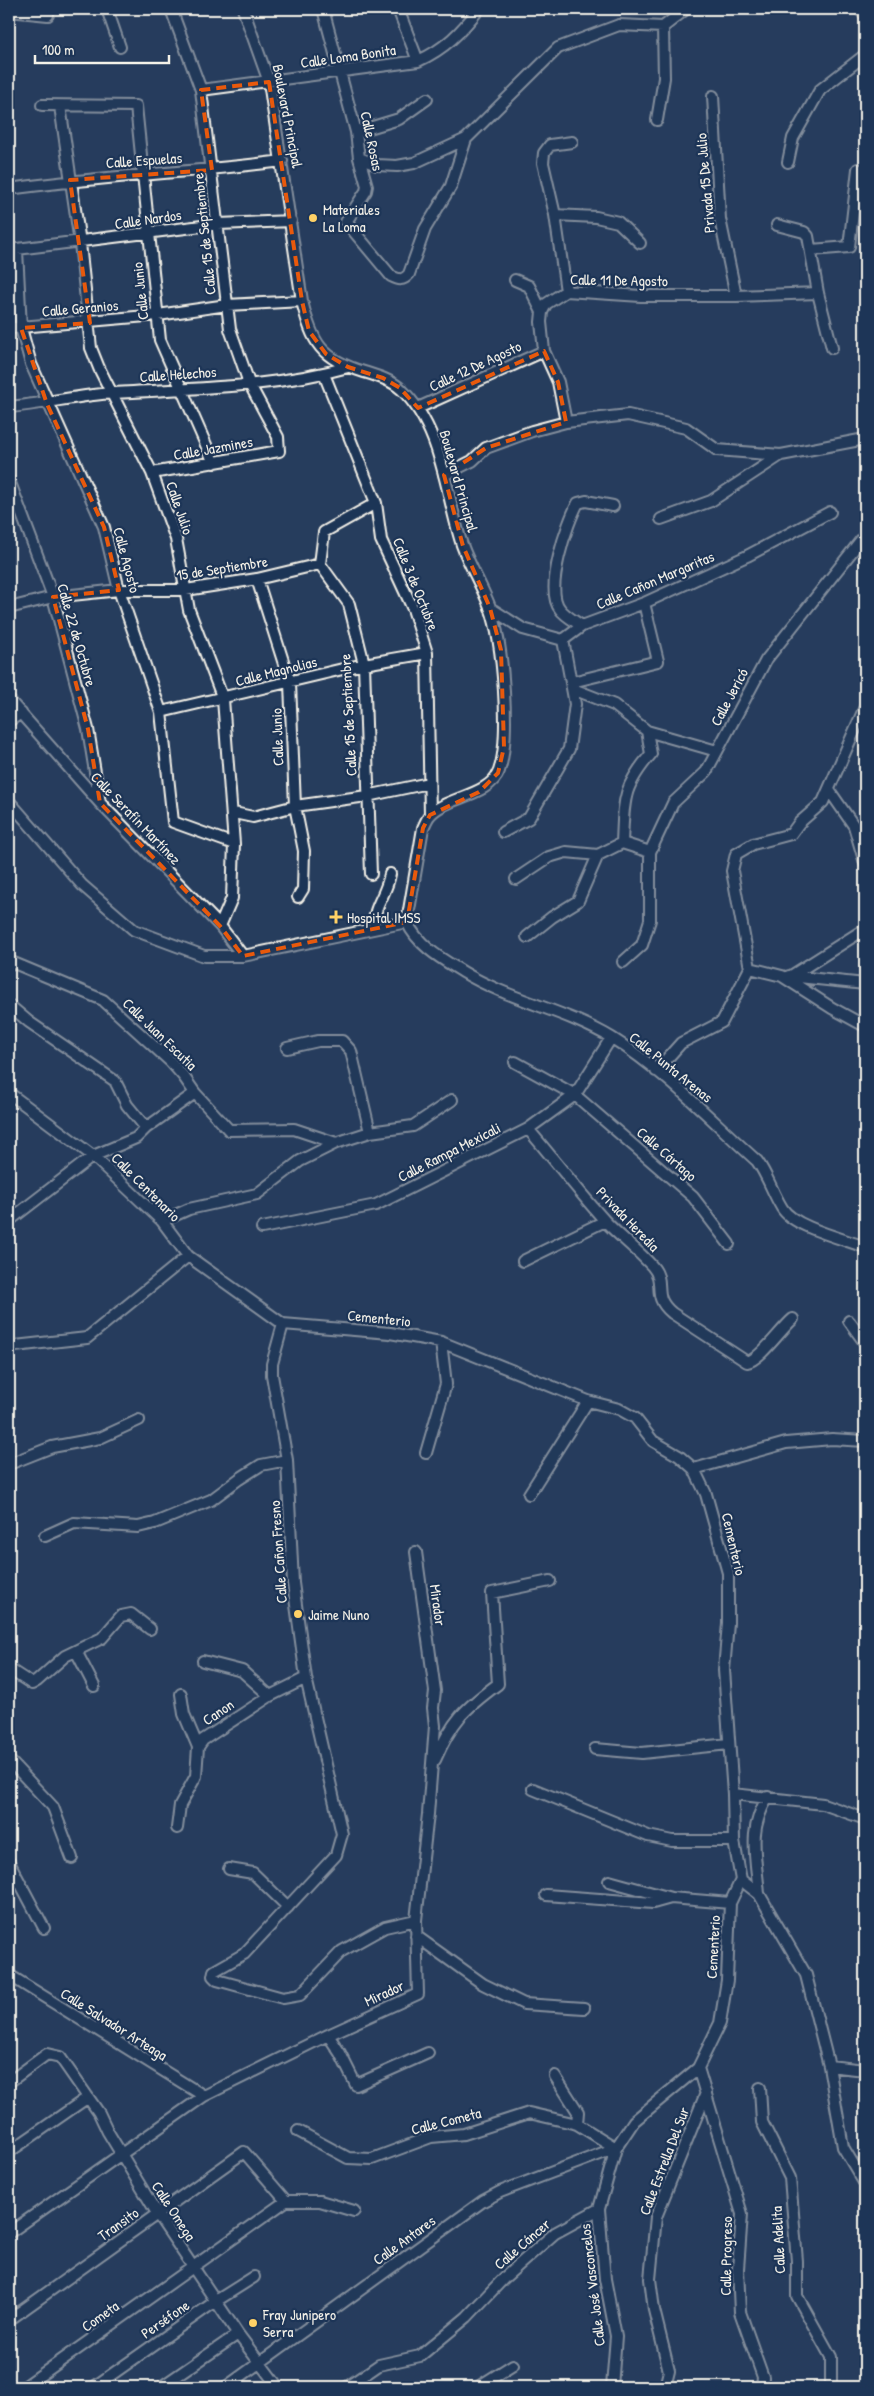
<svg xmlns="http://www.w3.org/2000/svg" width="874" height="2396" font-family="'Patrick Hand',sans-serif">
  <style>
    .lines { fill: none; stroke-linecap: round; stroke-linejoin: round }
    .minor-casing { stroke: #f4f1e8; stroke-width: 14 }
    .minor { stroke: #1d3557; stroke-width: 10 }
    .marked { fill: none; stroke: #e8590c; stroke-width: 4; stroke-dasharray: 10 6; stroke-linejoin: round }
    .poi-dot { fill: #ffd166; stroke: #1d3557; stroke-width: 2 }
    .labels { text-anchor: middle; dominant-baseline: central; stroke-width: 4.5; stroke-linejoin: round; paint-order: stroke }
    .street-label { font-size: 15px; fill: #f4f1e8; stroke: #1d3557 }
    .poi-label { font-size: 15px; fill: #f4f1e8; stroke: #1d3557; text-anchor: start }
  </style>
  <rect width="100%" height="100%" fill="#263d5d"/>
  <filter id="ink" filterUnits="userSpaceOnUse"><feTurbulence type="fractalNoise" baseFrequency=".02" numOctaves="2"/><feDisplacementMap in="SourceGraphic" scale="10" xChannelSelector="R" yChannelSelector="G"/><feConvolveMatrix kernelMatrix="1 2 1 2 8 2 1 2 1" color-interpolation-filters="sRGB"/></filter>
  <g filter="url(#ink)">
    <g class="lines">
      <g class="minor-casing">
        <path id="minor" d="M107 9 120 47
          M243 9 269 82 302 301C312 343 321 359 364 372 377 376 391 380 401 389 443 429 445 493 462 545 470 567 482 586 490 607 503 642 511 737 499 771 490 796 445 797 430 815 427 818 425 824 423 828L407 922
          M323 9 356 132 359 158 367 186 366 191 346 222 391 276C399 280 403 281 409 274L425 229 451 186 466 139
          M398 9 418 61
          M860 9 865 16
          M9 11 48 15
          M201 90 418 61C445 49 461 32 479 9
          M713 96 720 219 736 296
          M42 105 136 106 160 340 214 463
          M60 106 80 243 91 348 99 368 152 473 176 539 189 610 223 699 234 844 232 898 220 926
          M657 120 664 78 663 27
          M356 132 399 119 427 99
          M359 158 377 165 397 166 414 163 466 139 558 48 619 25 663 27 686 9
          M788 162 793 138 820 90 865 55
          M9 189C100 176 191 173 282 161
          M555 215 596 217 618 222 640 243
          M777 225 804 232 808 236 818 293 832 348
          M9 250 218 224 291 221
          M17 250 21 328 31 364 104 527 119 590 161 712 173 822 234 844
          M811 250 849 247 858 169
          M515 280 529 286 542 312
          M566 291 555 215 543 163 544 153 550 145 572 142
          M9 328 158 315 227 305 302 301
          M324 374 376 503 381 540 413 609 427 653 430 815
          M9 407C44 404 80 395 114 393 192 388 273 388 348 367
          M418 408 544 351
          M566 422 558 382 544 351 541 322 542 312 546 304 566 291 641 296H736L818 293
          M152 473 279 451 278 437 249 383 230 329 201 90 171 9
          M444 475 472 461 486 448 532 431 566 422 628 415 686 428 717 450 781 455 865 439
          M9 480 53 597 88 729 100 803
          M661 519 711 501 781 455
          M320 564 349 604 364 664 371 874
          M320 564 324 532 376 503
          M257 579 290 683 295 806 304 851 303 889 298 897
          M9 608 53 597 119 590H186L257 579 320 564
          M490 608 523 629 563 640 582 626 644 603 747 556 830 512
          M582 626C575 621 565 616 560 609 544 590 567 523 578 503L586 501 613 506
          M572 682 658 661 644 603
          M573 689 614 705 647 731 717 751
          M9 700 100 803 220 926 243 956
          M161 712 364 664 427 653
          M9 721 21 713
          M829 790 854 826 865 863
          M9 801 82 885 134 930 204 956H243L407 922
          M234 813 253 817 295 806 367 796 429 783
          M503 832 529 818 569 749 575 704 563 640
          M622 843C624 800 622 788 651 754L647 731
          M516 879 549 857 566 852 598 855 622 843 650 852
          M407 922C418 946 442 959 463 972 509 1000 565 1010 612 1038 665 1071 710 1119 757 1161 768 1176 772 1192 782 1208 793 1227 844 1239 865 1247
          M373 928C374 904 386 896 390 874
          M527 937 552 917 578 901 598 855
          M9 961 103 1000 170 1061 184 1077 195 1093 229 1130 294 1129 336 1143
          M623 962 642 945 650 920V852L673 803 706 772 766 660 865 535
          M750 968 732 871 736 854 753 844 791 834 799 823 823 802 865 707
          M750 968 782 976 832 1008 865 1026
          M789 976 865 984
          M791 976 865 929
          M9 1005 29 1022 115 1081 127 1105 146 1128
          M287 1048 318 1041H342L351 1051 370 1132
          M515 1062 575 1095 693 1197 729 1244
          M656 1071 681 1043 722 1022 750 968
          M9 1093 93 1156 162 1221 188 1256 283 1324
          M528 1129C554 1159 578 1191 605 1221 620 1237 638 1250 652 1266 667 1283 650 1295 672 1313L747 1362C760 1360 781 1329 793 1319
          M10 1220 93 1156 136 1138 146 1128 195 1093
          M162 1221 189 1209 257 1194 300 1161 336 1143 370 1132 413 1126 452 1100
          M262 1228 376 1205 528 1129 575 1095 611 1038
          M523 1261 605 1221
          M849 1321 865 1343
          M283 1324 390 1333 441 1342 588 1401 619 1409 635 1418 653 1441 679 1456 694 1469 706 1494 728 1573V1623L724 1670 733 1794 734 1841 741 1880 730 1903 727 1980 720 2023 698 2068 634 2121 616 2148 599 2209 555 2233 504 2278 467 2317 420 2356 379 2365 347 2387
          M283 1324 272 1364V1375L287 1460 293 1583 306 1678 342 1834 336 1855 244 1954 214 1971 213 1976 217 1980 283 1998 300 1995 342 1951 385 1927 416 1920
          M9 1349 15 1346 87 1338 188 1256
          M426 1453 446 1384 441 1342
          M9 1464 52 1447 100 1438 139 1420
          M694 1469 786 1443 832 1439 865 1441
          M529 1494 588 1401
          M45 1536 74 1523 138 1527 155 1523 211 1500 239 1479 261 1465 287 1460
          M76 1651 94 1686
          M203 1661 242 1671 270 1696
          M9 1669 32 1684 37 1681 65 1656 102 1638 121 1616 131 1614 150 1629
          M181 1694 184 1714 198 1747
          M595 1749 642 1753 729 1744
          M9 1760 53 1807 72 1858
          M435 1760C452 1721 464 1709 498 1684L492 1593 550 1581
          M533 1789 648 1836 672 1841H734
          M733 1794 823 1804 865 1819
          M177 1828 180 1805 196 1776 198 1747 203 1740 270 1696 306 1678
          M9 1862 44 1928
          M229 1869 253 1873 288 1907
          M741 1880 759 1894 806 1975 829 2066 843 2147 865 2184
          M609 1881 671 1898 730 1903
          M759 1894C756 1856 747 1831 768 1797
          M546 1895 653 1903 671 1898
          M416 1936 483 1984 524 2004 584 2008
          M9 1975 204 2096
          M328 2035 340 2053 356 2085 428 2053
          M829 2066 865 2070
          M698 2068 742 2214 738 2269 740 2312 763 2377 762 2387
          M555 2076 578 2112 577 2124
          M9 2082 47 2054 60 2057 99 2113 108 2132 158 2215 238 2334 278 2387
          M760 2088 762 2122 790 2178 797 2261V2296L831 2357V2387
          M298 2131 348 2158 372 2159 431 2137 464 2134 529 2113 577 2124 616 2148
          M9 2152 87 2098
          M286 2201H320L354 2211
          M599 2209 605 2279 616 2336 612 2387
          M9 2233 204 2096 328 2035 418 1994 416 1920 428 1814 435 1726 433 1708 435 1691 416 1552
          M9 2320 244 2152 286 2201
          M24 2387 286 2201
          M94 2387 216 2301 254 2277
          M161 2387 238 2334
          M226 2387 483 2201 500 2192 616 2148
          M478 2387 513 2365
          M665 2387 669 2371 654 2310 650 2279 656 2217 706 2093"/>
      </g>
      <use href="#minor" class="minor"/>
    </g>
  </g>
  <path d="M0 0H874V2396H0ZM269 82 302 301 309 331 326 354 348 367 383 378 400 388 418 408 544 351 558 382 566 422 486 448 444 475 463 546 490 608 501 650 504 747 498 773 479 792 430 815 423 828 407 922 243 956 220 926 100 803 88 729 53 597 119 590 104 527 47 404 21 328 90 323 70 180 212 170 201 90Z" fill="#263d5d" fill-opacity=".55" fill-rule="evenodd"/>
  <path class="marked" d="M269 82 302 301 309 331 326 354 348 367 383 378 400 388 418 408 544 351 558 382 566 422 486 448 444 475 463 546 490 608 501 650 504 747 498 773 479 792 430 815 423 828 407 922 243 956 220 926 100 803 88 729 53 597 119 590 104 527 47 404 21 328 90 323 70 180 212 170 201 90Z"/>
  <g class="poi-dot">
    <circle cx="313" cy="218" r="5"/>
    <path d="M333.5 909.5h5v5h5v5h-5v5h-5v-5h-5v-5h5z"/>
    <circle cx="298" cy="1614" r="5"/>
    <circle cx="253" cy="2323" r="5"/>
  </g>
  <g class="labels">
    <g class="street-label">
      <text transform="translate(348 56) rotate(-8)">Calle Loma Bonita</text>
      <text transform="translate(288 116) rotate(79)">Boulevard Principal</text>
      <text transform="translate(372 141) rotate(78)">Calle Rosas</text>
      <text transform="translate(144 160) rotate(-4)">Calle Espuelas</text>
      <text transform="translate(705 183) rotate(-95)">Privada 15 De Julio</text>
      <text transform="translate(148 219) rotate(-8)">Calle Nardos</text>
      <text transform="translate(204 234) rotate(-96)">Calle 15 de Septiembre</text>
      <text transform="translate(619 280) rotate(1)">Calle 11 De Agosto</text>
      <text transform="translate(140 291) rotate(-96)">Calle Junio</text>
      <text transform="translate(80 308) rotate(-5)">Calle Geranios</text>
      <text transform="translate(475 366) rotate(-25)">Calle 12 De Agosto</text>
      <text transform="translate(178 374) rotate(-4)">Calle Helechos</text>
      <text transform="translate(213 448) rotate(-10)">Calle Jazmines</text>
      <text transform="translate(459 481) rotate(74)">Boulevard Principal</text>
      <text transform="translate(180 508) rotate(71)">Calle Julio</text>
      <text transform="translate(127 560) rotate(75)">Calle Agosto</text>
      <text transform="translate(222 568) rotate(-9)">15 de Septiembre</text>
      <text transform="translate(655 580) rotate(-23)">Calle Cañon Margaritas</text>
      <text transform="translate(416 584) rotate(68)">Calle 3 de Octubre</text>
      <text transform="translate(77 635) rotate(74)">Calle 22 de Octubre</text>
      <text transform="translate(276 671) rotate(-14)">Calle Magnolias</text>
      <text transform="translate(729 697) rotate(-62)">Calle Jericó</text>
      <text transform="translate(348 715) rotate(-93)">Calle 15 de Septiembre</text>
      <text transform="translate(277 737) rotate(-92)">Calle Junio</text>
      <text transform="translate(136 818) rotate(46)">Calle Serafín Martínez</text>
      <text transform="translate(160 1034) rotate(44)">Calle Juan Escutia</text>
      <text transform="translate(671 1067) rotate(39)">Calle Punta Arenas</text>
      <text transform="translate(449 1152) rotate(-27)">Calle Rampa Mexicali</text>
      <text transform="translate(667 1154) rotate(41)">Calle Cártago</text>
      <text transform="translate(146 1187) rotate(45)">Calle Centenario</text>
      <text transform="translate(628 1219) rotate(46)">Privada Heredia</text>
      <text transform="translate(379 1318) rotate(6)">Cementerio</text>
      <text transform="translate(734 1544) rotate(77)">Cementerio</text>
      <text transform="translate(278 1552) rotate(-94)">Calle Cañon Fresno</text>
      <text transform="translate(438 1605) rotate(82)">Mirador</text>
      <text transform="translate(218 1712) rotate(-34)">Canon</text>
      <text transform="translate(713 1947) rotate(-87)">Cementerio</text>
      <text transform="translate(384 1993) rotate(-25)">Mirador</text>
      <text transform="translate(114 2024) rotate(32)">Calle Salvador Arteaga</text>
      <text transform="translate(446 2121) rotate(-14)">Calle Cometa</text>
      <text transform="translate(664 2161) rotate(-69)">Calle Estrella Del Sur</text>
      <text transform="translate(174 2211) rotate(57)">Calle Omega</text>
      <text transform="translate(118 2224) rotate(-35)">Transito</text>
      <text transform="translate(404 2240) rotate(-36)">Calle Antares</text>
      <text transform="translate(778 2240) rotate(-93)">Calle Adelita</text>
      <text transform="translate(522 2244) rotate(-41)">Calle Cáncer</text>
      <text transform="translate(726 2256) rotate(-89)">Calle Progreso</text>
      <text transform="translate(592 2285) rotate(-97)">Calle José Vasconcelos</text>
      <text transform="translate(100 2316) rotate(-35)">Cometa</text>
      <text transform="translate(165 2319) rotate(-35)">Perséfone</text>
    </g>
    <g class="poi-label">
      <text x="323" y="209">Materiales<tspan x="323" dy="17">La Loma</tspan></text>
      <text x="347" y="917">Hospital IMSS</text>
      <text x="308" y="1614">Jaime Nuno</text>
      <text x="263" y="2314">Fray Junipero<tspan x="263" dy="17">Serra</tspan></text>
    </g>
  </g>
  <rect width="874" height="2396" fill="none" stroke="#1d3557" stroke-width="30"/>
  <rect x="15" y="15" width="844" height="2366" fill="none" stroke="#f4f1e8" stroke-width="2" filter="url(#ink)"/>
  <path d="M35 55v8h134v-8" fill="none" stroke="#f4f1e8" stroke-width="2.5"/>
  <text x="42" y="55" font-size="15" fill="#f4f1e8" stroke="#1d3557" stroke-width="4" paint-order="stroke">100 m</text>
</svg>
